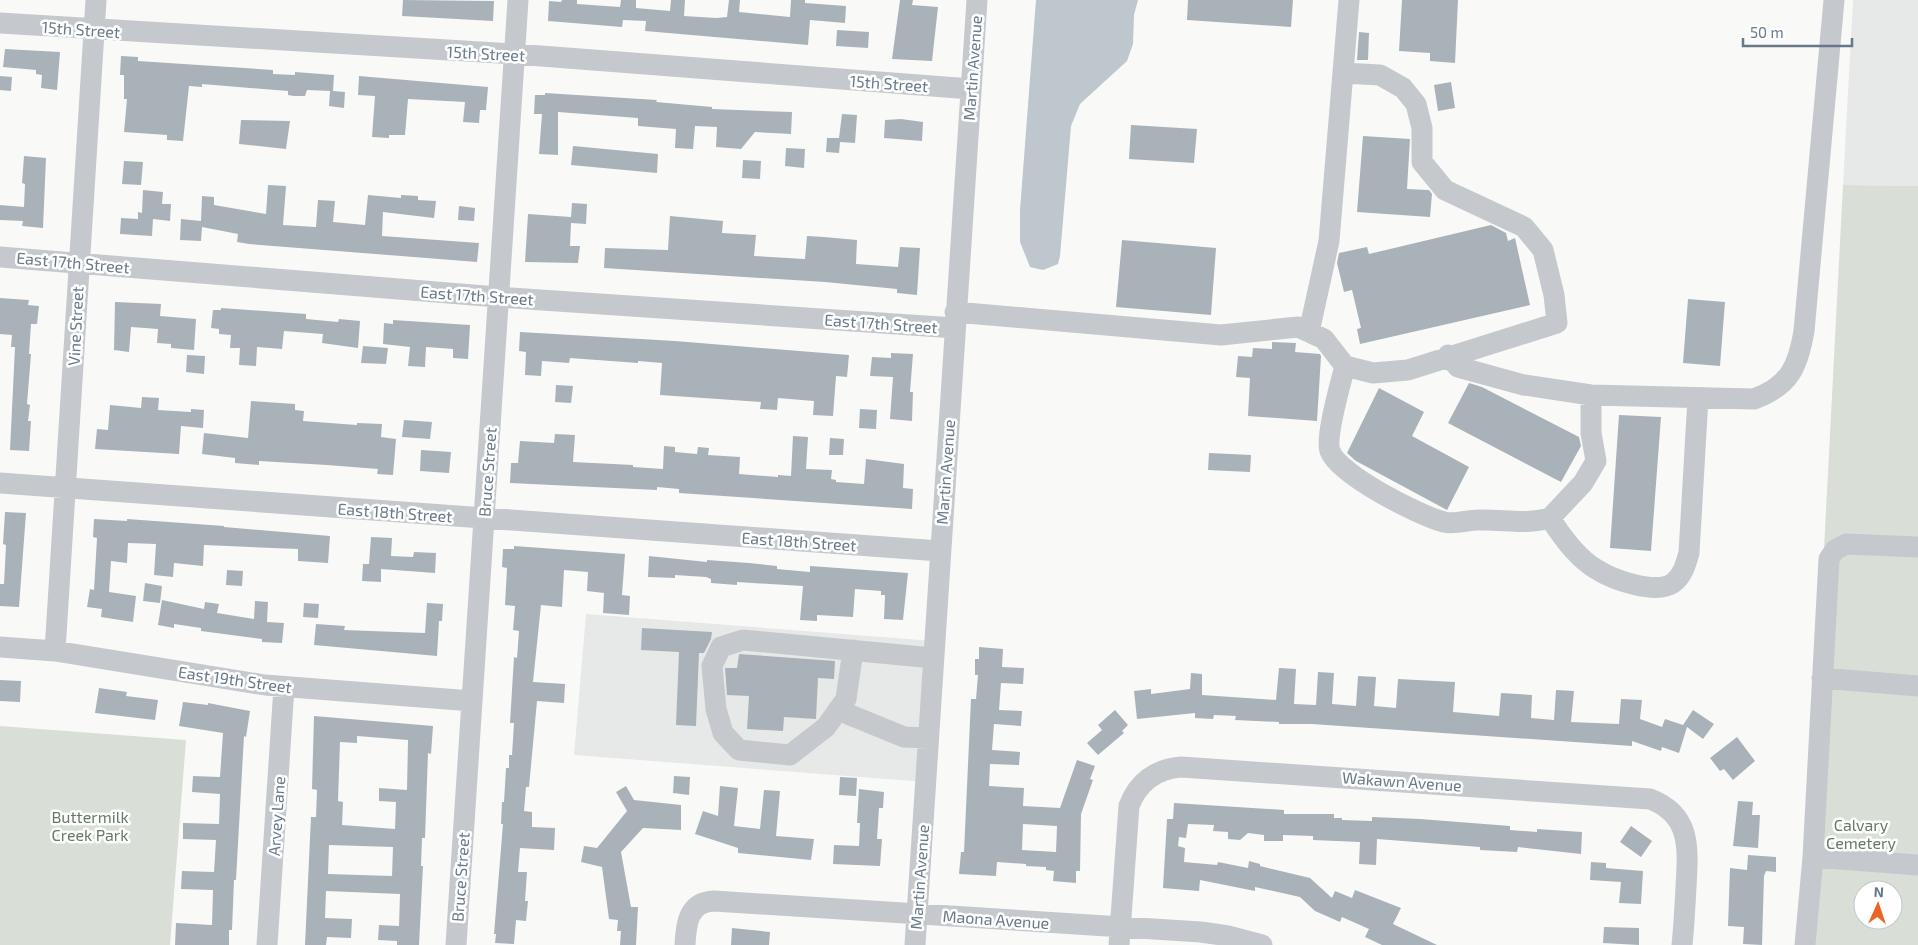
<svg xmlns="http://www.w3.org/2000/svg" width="1918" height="945" font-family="'Exo 2',sans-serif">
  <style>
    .built { fill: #e7e9e8 }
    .green { fill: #d9dfd6; fill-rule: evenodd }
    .water { fill: #bdc7cd }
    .building { fill: #a9b2b9; fill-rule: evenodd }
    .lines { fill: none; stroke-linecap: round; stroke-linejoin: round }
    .minor { stroke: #c5c9ce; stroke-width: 21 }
    .labels { text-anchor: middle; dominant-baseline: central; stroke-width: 5; stroke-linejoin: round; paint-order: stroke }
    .street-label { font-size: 16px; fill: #67788a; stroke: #fff }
    .park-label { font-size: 16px; fill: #667a63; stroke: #fff }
  </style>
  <rect width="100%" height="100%" fill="#f9faf7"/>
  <path class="built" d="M1853 0H1918V186L1843 185Z
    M586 614 934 641 925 782 574 755Z"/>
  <path class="green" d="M1843 185 1918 186V945H1796L1816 702ZM1863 890H1893V920H1863Z
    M0 726 186 740 170 945H0Z"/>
  <path class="water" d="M1036 0H1138L1134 15 1133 44 1127 61 1080 104 1071 126 1060 256 1058 264 1043 270 1030 267 1020 242V210Z"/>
  <path class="building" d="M403 0 494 1 493 21 402 16Z
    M562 0H577V4L620 7 621 0H636V8L670 11 671 0H685L684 16 716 18 727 17 729 0H740L739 12 790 17 791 0H805V3L846 6 845 23 810 20 808 45 645 31 646 21 623 20 622 27 548 21 549 1 561 2Z
    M900 0H913L912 5 938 7 932 61 892 59Z
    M1188 0H1293L1291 27 1187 20Z
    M1402 0H1458L1455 63 1430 61V53L1399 51Z
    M837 30 869 32 868 48 836 46Z
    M1359 32 1369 33 1368 60H1357Z
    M5 49 60 52 57 90 41 88 42 75 36 74V70L3 67Z
    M121 56 138 57V61L273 70V74L295 75V72L334 75 333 91 345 92 344 108 329 106 330 91 307 90 305 96H294L288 95V91L202 84V87L189 86 183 141 167 140V135L124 132 127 99H124V75H120Z
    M0 76 12 77 11 91 0 90Z
    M359 76 488 87 486 110H480L479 123 463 122 465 102 408 99 405 135H389V138L372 137 375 96 358 95Z
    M1451 82 1455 108 1438 111 1434 85Z
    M545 93 657 100 656 102 712 107V109L792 112 791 134 755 132 741 149 716 147 717 127 695 126 693 149 675 148 676 129 638 126V118L558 112V155L539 154 542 114H534L535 95H545Z
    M842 114 857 115 855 143 840 142 839 153 826 152 827 138H839Z
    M901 119 923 122 922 141 884 138 885 120Z
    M241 120 290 121 286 149 239 144Z
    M1131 125 1197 129 1194 163 1129 159Z
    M1363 136 1410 139 1407 189 1429 190 1432 194 1430 217 1357 212Z
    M573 146 658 154 657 173 571 165Z
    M786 148 805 149 804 168 785 166Z
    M24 156 46 158 43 228 22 226 23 221 0 220V205L24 207 25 184 22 183Z
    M743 160 761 161 760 179 742 178Z
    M124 161 143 162 141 185 122 184Z
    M268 185 286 186 283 225 316 227 318 200 335 201 333 222 365 225 368 195 401 198V195L418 196V200L436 201 434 218 383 212 382 236 479 243 477 262 249 244 237 242 238 234 202 227 201 241 180 240 181 219 201 221 202 196 214 197V205L266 214Z
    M143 190 163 192 162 204H171L170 221 153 219 152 236 120 234 121 218 138 219V212L142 213Z
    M572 203 587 204 586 224 571 223 570 246H580L578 263 525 262 528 214 571 217Z
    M459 206 475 208 474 221 458 220Z
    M670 216 723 221 722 233 756 235 754 256 805 259 807 236 824 237 857 240 856 264 898 267 900 247 920 248 917 295 897 293V289L825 282 604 268 605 248 668 250Z
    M1491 225 1506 233 1508 241 1515 238 1530 305 1360 344 1357 329 1361 328 1352 290 1344 292 1337 263 1339 253 1367 247 1369 254Z
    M1122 240 1216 248 1211 315 1116 307Z
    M0 298 29 300 28 305 39 306 37 324H31L29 354H31L27 404 30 405 28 421H31L29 451 10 450 15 347H11L12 335 0 334Z
    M1688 299 1725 302 1720 366 1683 363Z
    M115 302 161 304 160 316 196 319 194 350 171 348V344L157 343 158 329 131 327 129 352 114 350Z
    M221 308 306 314V319L338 322 339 319 360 321 358 348 322 343 323 334 284 331 282 349 257 347 256 366 239 365 240 348H230L231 335 219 334V329L211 328 213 310H221Z
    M393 320 470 325 468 359 453 358V349L426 347 425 367 408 366 410 347 383 344 384 323 393 324Z
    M520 332 675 341 849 355 847 377 836 376 833 416 813 415 814 401 778 398 777 410 760 409 761 402 660 395 662 363 638 361V363L570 358 569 363 542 361 541 376 525 375 526 352 519 351Z
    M1272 342 1296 343 1295 352 1320 354 1321 356 1317 421 1248 416 1250 378 1236 377 1238 356 1252 357 1253 348 1272 349Z
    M363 346 388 348 386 364 361 363Z
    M891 353 913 354 910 392H913L912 421 890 419 893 377 870 376 872 357 891 358Z
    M187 355 205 356 204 374 186 372Z
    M1469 383 1482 387 1579 437 1581 446 1561 482 1448 423Z
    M556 385 573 386 571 403 555 402Z
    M1379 388 1424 412 1412 436 1469 467 1447 510 1356 461 1347 453Z
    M142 397 159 398 158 410 191 412V409L204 410 203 428 181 426 179 454 95 449 97 429 108 430 110 405 141 408Z
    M251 401 295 404V410L304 411 303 421 357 425V423L382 424 381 437 396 439 393 475 377 474 378 469 327 465 259 461V465L235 463V458L202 454 204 433 248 438Z
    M860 409 877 410 876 429 859 428Z
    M1619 415 1661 417 1651 551 1610 548Z
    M404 420 432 422 430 439 402 437Z
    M555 434 575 435 573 462 633 465V467L663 469 664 446 675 447V452L697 454 698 447 709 448 708 455 740 457 739 474 778 477V475L791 476 793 436 808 437 806 469 832 470 831 479 836 480V482L864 484 866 459 904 464 903 488 913 489 912 509 679 493V489L657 487V490L510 483 511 463H518L520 441 554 443Z
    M830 438 844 439 843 455H829Z
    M421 450 451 452 449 473 420 471Z
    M1209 453 1251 455 1250 472 1208 470Z
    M5 512 26 513 19 607 0 606V584H4L6 545 3 544Z
    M94 519 127 521V519L224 526V527L330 536 328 563 298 561V549L204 545 203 566 174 563 173 577 154 575 156 544 128 543 127 563 111 561 109 592 136 596 133 622 101 617 102 609 87 607 90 589 94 590 97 538 93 537Z
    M371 537 392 538 391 556 413 557 414 552 436 553 435 573 381 569V582L362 581 363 564H369Z
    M514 546 625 554 622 595 630 596 629 615 603 613 604 593 587 591 588 572 564 570 562 607 541 605 533 682 565 684 564 703 537 701 529 787H526L524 811 532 812V827L555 828 554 850 520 848 518 872H527L525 901H528L526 921 516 920 514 944 495 943 496 934H494L503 824H501L502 802H504L506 768H509V755H512L514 723H510L514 657 517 658 519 631 513 630 515 606 505 605 507 568 502 567 503 549H514Z
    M649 556 707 562V560L749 563 777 566V569L810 572V566L908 573 903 620 884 619 885 595H881V591L855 589 853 617 817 615V621L800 620 803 586 737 582V585L711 583V579L706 577 675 575V578L648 577Z
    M227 570 243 571 242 586 226 585Z
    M145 583 162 586 160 603 143 601Z
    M162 600 204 609 205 602 219 604 217 613 254 619 255 601 268 602 267 622 284 623 282 643 262 642V639L201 631V628L174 624V628L158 625Z
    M304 603 319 604 318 618 303 617Z
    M427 603 443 604 442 621H439L437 656 314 645 316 624 345 626 344 630 425 633Z
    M642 628 712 632 711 639 704 653H699L696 726 676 725 679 652 641 650Z
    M979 647 1003 649 1002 667 1024 668 1023 684 1001 683 999 710 1022 711 1021 726 994 724 992 750 1020 752 1019 765 990 764 989 786 1024 788 1023 806 1060 808 1077 760 1095 766 1090 779 1093 780 1081 814 1080 871H1076V883L1053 881 1054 871 1046 870V867L1026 866V864L997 862 996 876 959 874 961 852H964L971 699H976L978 675H975V659H979ZM1023 824 1057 826 1056 852 1022 850Z
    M739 654 835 661 834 679 818 678 816 719 784 717 783 731 747 729 749 696 727 695 725 668H737Z
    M1279 668 1296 669 1294 704 1316 705 1318 672 1334 673 1332 704 1356 706 1358 676 1376 677 1374 706 1396 708 1398 679 1455 682 1453 712 1499 716 1501 693 1532 695 1531 718 1554 720 1556 690 1574 691 1571 722 1619 724 1621 699 1642 700 1640 719 1662 727 1665 719 1683 725 1693 710 1714 724 1703 739 1687 727 1679 753 1662 747 1661 751 1632 741V746L1312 724H1279V722L1235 720 1236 716 1214 715 1213 719 1195 718V713L1137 719 1134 691 1151 689V694L1190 689 1191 673 1202 674V695L1276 700Z
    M0 680 21 681 20 702 0 701Z
    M99 688 127 692 126 696 158 700 155 720 95 713Z
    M183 702 208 705V703L250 711 246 737 244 736 236 880H234L232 930H229V945H175L176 923 212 925 213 890 181 889 182 871 214 872 216 840 183 839V823L219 824 220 794 192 792 193 776 220 777 223 733 179 726Z
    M1115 710 1128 725 1122 731 1124 733 1098 755 1087 743 1102 730 1098 725Z
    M314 716 433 726 431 754 428 753 425 838H422L421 866H423L419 945H397V941L378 940 379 925 399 926 400 894 326 891 325 918 352 919 351 938 327 937 326 945H305L311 817H316L317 790 312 789ZM357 736 408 740 407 790 379 788V801L396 802 395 829 342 825 343 802 338 801 340 742 357 743ZM329 845 393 847 392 876 328 874Z
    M1737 737 1755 761 1733 780 1724 769 1720 771 1710 758Z
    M674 776 690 777 689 795 673 793Z
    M840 777 857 778 856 796 839 795Z
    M626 786 634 800 681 805V830L643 828 621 852 631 907H638L636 945H620L621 931H617L618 920 609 919 602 867 581 862 584 846 597 848 627 811 616 792Z
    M720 786 738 788 734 826 760 829 764 790 780 791 776 836 814 839 811 860 738 853V848L695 834 703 811 718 816Z
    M859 789 884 792 883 808H879L877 839H882L880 866 833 864 834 845 859 846 860 823H857Z
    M1738 801 1753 802 1752 815H1760L1758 848 1733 846Z
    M1174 803 1284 810V814H1334V818H1342V820L1372 821V817L1420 819 1510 826V830L1537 832V829L1582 832 1581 854 1518 847 1517 852 1480 850V847L1377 839 1376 865 1359 864 1360 842 1313 840V836L1283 835V841H1264V835L1248 833 1240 840 1228 839V832L1213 831 1214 825 1188 824 1186 838 1179 837 1178 846 1185 848 1184 862 1217 865 1218 862 1248 868 1249 861 1260 864V866L1310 878 1332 898 1335 891 1352 898 1355 890 1401 908 1393 924 1437 945H1382L1365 937 1369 929 1342 917 1340 922 1315 911 1300 897 1255 887V891L1200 880 1199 891 1163 888 1167 819H1173Z
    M1631 826 1652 841 1641 857 1620 842Z
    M1748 855 1776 857V872L1766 871 1764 876 1762 945 1743 944 1744 927 1728 926 1730 868 1747 870Z
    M1591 862 1606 863V868L1643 871 1641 904 1619 903 1621 882 1590 880Z
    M1604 927 1639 928V945L1603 943Z
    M732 928 770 932 769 945H731Z"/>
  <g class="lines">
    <path class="minor" d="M0 23 515 54 971 89
      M0 257 498 297 955 328
      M955 312 1221 335 1298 327 1324 339 1345 366 1373 373 1408 370 1557 323 1554 295 1543 250 1524 227 1445 190 1422 162V128L1416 104 1403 88 1380 75 1343 73
      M1309 332 1329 241 1349 0
      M1448 355 1458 367 1524 385 1591 395 1754 399C1790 386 1798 366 1804 331L1834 0
      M1345 366C1341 382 1325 437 1330 451 1339 475 1418 515 1444 522 1454 525 1467 520 1478 520 1503 519 1525 525 1550 518
      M1591 395V433L1596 461 1583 483 1550 518C1562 537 1577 558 1596 569 1613 580 1656 595 1673 583 1683 576 1686 563 1689 553L1698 398
      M0 483 940 551
      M0 647 55 651 265 685 472 701
      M853 650 846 699 826 727 790 755 739 750 723 733 716 709 712 666 721 647 743 640 933 658
      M55 651 96 0
      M1822 678 1918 686
      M838 710 904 737 928 738
      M1813 857 1918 865
      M267 945 284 687
      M456 945 518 0
      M685 945C686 924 688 902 714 901L1201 932 1228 936 1262 945
      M915 945 977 0
      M1119 945 1129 806C1138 782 1156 769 1181 767L1650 799C1692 815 1688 849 1686 887 1685 906 1684 926 1682 945
      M1805 945 1813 857 1829 559 1835 550 1846 544 1918 547"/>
  </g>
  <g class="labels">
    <g class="street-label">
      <text transform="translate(81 29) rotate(4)">15th Street</text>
      <text transform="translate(486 53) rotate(3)">15th Street</text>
      <text transform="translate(972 68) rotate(-86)">Martin Avenue</text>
      <text transform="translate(889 83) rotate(4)">15th Street</text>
      <text transform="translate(73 262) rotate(5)">East 17th Street</text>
      <text transform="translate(477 295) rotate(4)">East 17th Street</text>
      <text transform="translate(881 323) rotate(4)">East 17th Street</text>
      <text transform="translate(75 326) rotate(-87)">Vine Street</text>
      <text transform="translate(487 472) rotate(-86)">Bruce Street</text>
      <text transform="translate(945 472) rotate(-86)">Martin Avenue</text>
      <text transform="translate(395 512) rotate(4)">East 18th Street</text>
      <text transform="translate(799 541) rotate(4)">East 18th Street</text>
      <text transform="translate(235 679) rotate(8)">East 19th Street</text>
      <text transform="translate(1402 781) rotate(4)">Wakawn Avenue</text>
      <text transform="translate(276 816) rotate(-86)">Arvey Lane</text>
      <text transform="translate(460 877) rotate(-86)">Bruce Street</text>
      <text transform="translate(919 877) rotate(-86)">Martin Avenue</text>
      <text transform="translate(996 919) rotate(4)">Maona Avenue</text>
    </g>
    <g class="park-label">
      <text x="90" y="816">Buttermilk<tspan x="90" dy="18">Creek Park</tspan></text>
      <text x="1861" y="824">Calvary<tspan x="1861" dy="18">Cemetery</tspan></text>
    </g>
  </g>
  <g transform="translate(1878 905) rotate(3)"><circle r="24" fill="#ffffff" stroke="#c2c9d0"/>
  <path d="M0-4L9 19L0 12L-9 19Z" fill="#eb6426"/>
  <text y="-8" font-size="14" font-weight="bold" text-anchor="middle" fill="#67788a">N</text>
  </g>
  <path d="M1743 38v8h109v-8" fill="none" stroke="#67788a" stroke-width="2.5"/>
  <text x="1750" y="38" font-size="15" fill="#67788a" stroke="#ffffff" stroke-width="4" paint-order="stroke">50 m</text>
</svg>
